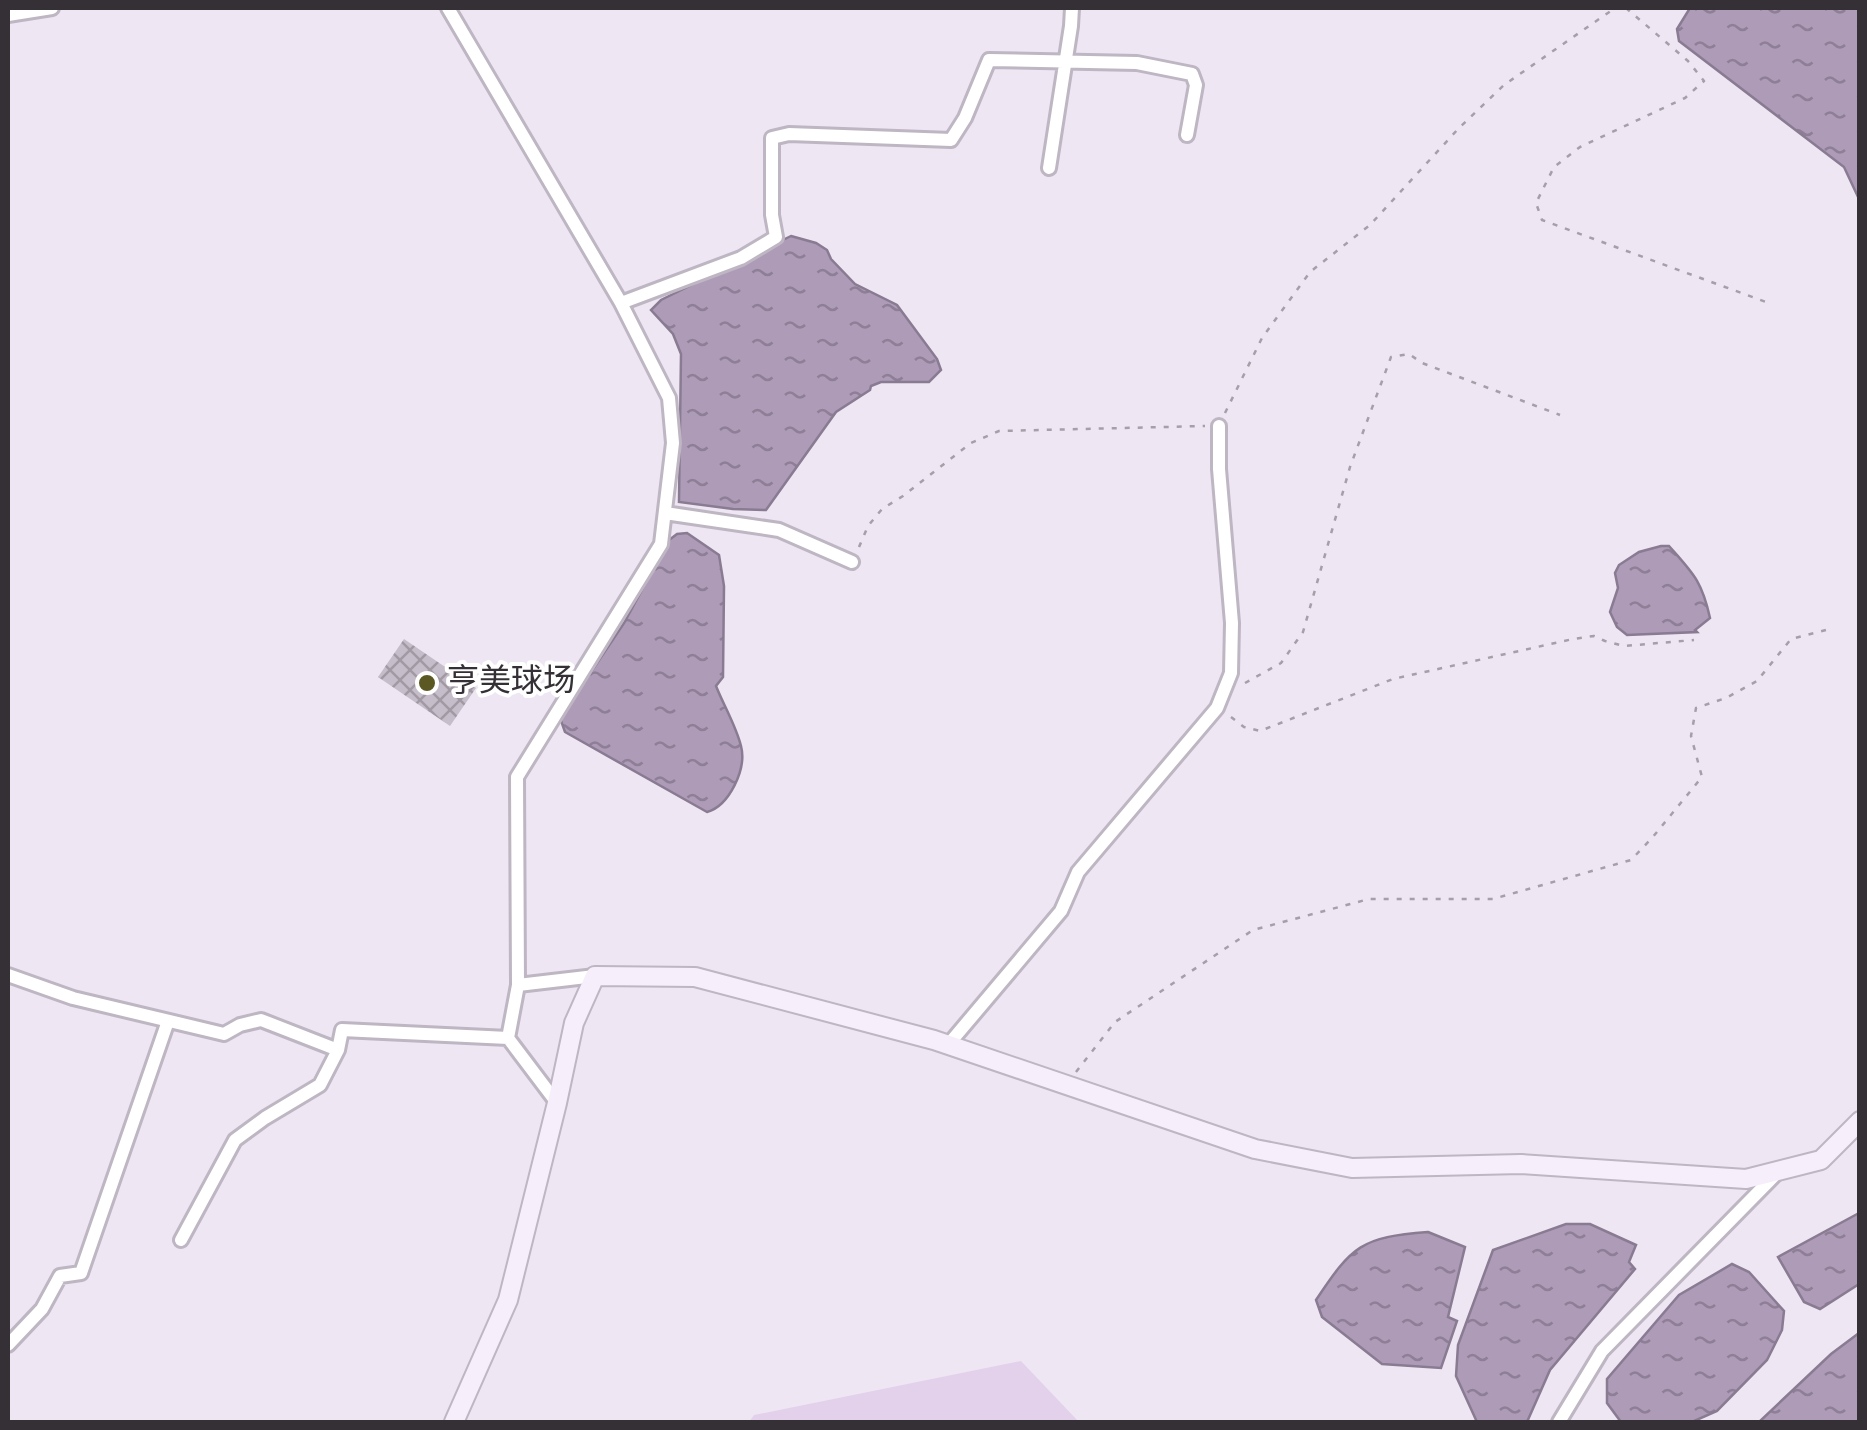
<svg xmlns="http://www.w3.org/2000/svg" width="1867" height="1430" font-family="Overpass,'Noto Sans SC',sans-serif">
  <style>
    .green { fill: #e3d1eb }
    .water { fill: url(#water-ripples); stroke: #897b91; stroke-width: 2.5 }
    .building { fill: url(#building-cross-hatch) }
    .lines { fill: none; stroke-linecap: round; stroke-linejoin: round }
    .street-casing { stroke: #beb6c2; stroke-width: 18 }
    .secondary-casing { stroke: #beb6c2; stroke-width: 22 }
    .path { stroke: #a59fa9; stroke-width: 2.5; stroke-dasharray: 5 8; stroke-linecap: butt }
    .street { stroke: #fff; stroke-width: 12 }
    .secondary { stroke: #f7eefb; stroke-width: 18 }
    .poi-dot { fill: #5c5824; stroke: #fff; stroke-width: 4 }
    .labels { text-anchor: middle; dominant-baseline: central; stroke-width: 8; stroke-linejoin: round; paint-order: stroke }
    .poi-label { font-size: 32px; fill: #343035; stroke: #fff; text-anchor: start }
  </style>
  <defs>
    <pattern id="water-ripples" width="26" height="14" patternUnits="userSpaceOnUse" patternTransform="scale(2.5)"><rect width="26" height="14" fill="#ae9bb8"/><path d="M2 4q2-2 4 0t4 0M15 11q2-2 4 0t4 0" fill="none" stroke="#8e7f96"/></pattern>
    <pattern id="building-cross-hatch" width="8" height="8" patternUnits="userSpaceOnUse" patternTransform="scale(2.5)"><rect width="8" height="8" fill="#c5bdc9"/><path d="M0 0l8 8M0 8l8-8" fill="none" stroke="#a19aa4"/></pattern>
  </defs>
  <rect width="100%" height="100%" fill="#eee6f3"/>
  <path class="green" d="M1021 1361 1079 1422H749L754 1415Z"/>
  <path class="water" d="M1690 8H1859V199L1844 167 1679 41 1677 29Z
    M791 236 816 243 827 250 831 259 855 284 897 305 937 359 941 370 929 382H881L871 386 870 390 836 412 766 510 733 509 679 502 681 354 673 334 651 310 661 300Z
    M687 533 719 555 724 586 723 677 716 686C724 706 736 726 741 746 747 769 729 806 707 812L565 732 560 718 624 623 669 540 677 534Z
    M1661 546H1669C1693 573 1702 581 1710 618L1695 630 1697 632 1627 635 1617 627 1610 612 1618 588 1615 573 1619 565 1639 552Z
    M1859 1213V1284L1820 1309 1804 1302 1778 1257Z
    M1566 1224H1590L1636 1245 1629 1262 1635 1269 1550 1370 1527 1422H1477L1456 1376 1458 1345 1493 1250Z
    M1428 1232 1465 1247 1448 1317 1457 1321 1441 1368 1382 1364 1322 1317 1316 1300C1352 1246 1361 1237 1428 1232Z
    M1732 1264 1749 1272 1784 1311 1782 1330 1767 1360 1717 1411 1692 1422H1621L1607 1403V1379L1679 1295Z
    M1859 1333V1422H1759L1831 1354Z"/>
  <path class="building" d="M404 639 476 688 450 726 378 677Z"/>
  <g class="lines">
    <g class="street-casing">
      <path id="street" d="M448 8 621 303 669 398 673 443 661 544 517 777 518 985 508 1038 557 1103
        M8 15 52 8
        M1049 168 1071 26 1072 8
        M621 303 741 258 776 237 772 215V138L789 134 951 140 965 118 989 60 1137 63 1192 74 1196 85 1187 135
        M665 513 779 530 852 562
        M8 975 73 998 224 1034 240 1025 261 1020 338 1050 342 1030 508 1038
        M518 985 595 976
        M948 1045 1061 911 1078 872 1217 708 1231 673 1232 623 1219 469V426
        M181 1240 235 1140 265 1118 320 1085 338 1050
        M8 1345 42 1309 60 1276 81 1273 168 1021
        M1559 1422 1602 1351 1777 1173"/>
    </g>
    <g class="secondary-casing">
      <path id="secondary" d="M454 1422 508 1300 557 1103 574 1023 595 976 695 977 934 1040 1255 1149 1352 1168 1521 1164 1746 1179 1821 1160 1860 1121"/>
    </g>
    <path class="path" d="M1626 8 1688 61 1704 81 1685 98 1580 147 1554 167 1536 203 1542 220 1766 302
      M1225 413 1262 338 1310 272 1370 225 1459 128 1504 85 1615 8
      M859 547 868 526 882 509 903 496 971 443 999 431 1205 426
      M1245 683 1281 663 1303 632 1350 467 1391 357 1409 354 1422 363 1560 415
      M1231 717 1244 727 1260 731 1393 679 1573 639 1594 636 1605 641 1624 646 1694 640
      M1076 1072 1115 1022 1253 930 1369 899H1493L1631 860 1652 838 1702 777 1691 736 1696 708 1726 698 1757 681 1791 639 1826 630"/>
    <use href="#street" class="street"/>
    <use href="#secondary" class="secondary"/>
  </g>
  <circle class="poi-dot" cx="427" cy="683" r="10"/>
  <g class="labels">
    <g class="poi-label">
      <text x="447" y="683">亨美球场</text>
    </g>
  </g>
  <rect width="1867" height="1430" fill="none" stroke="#343035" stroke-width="20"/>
</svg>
